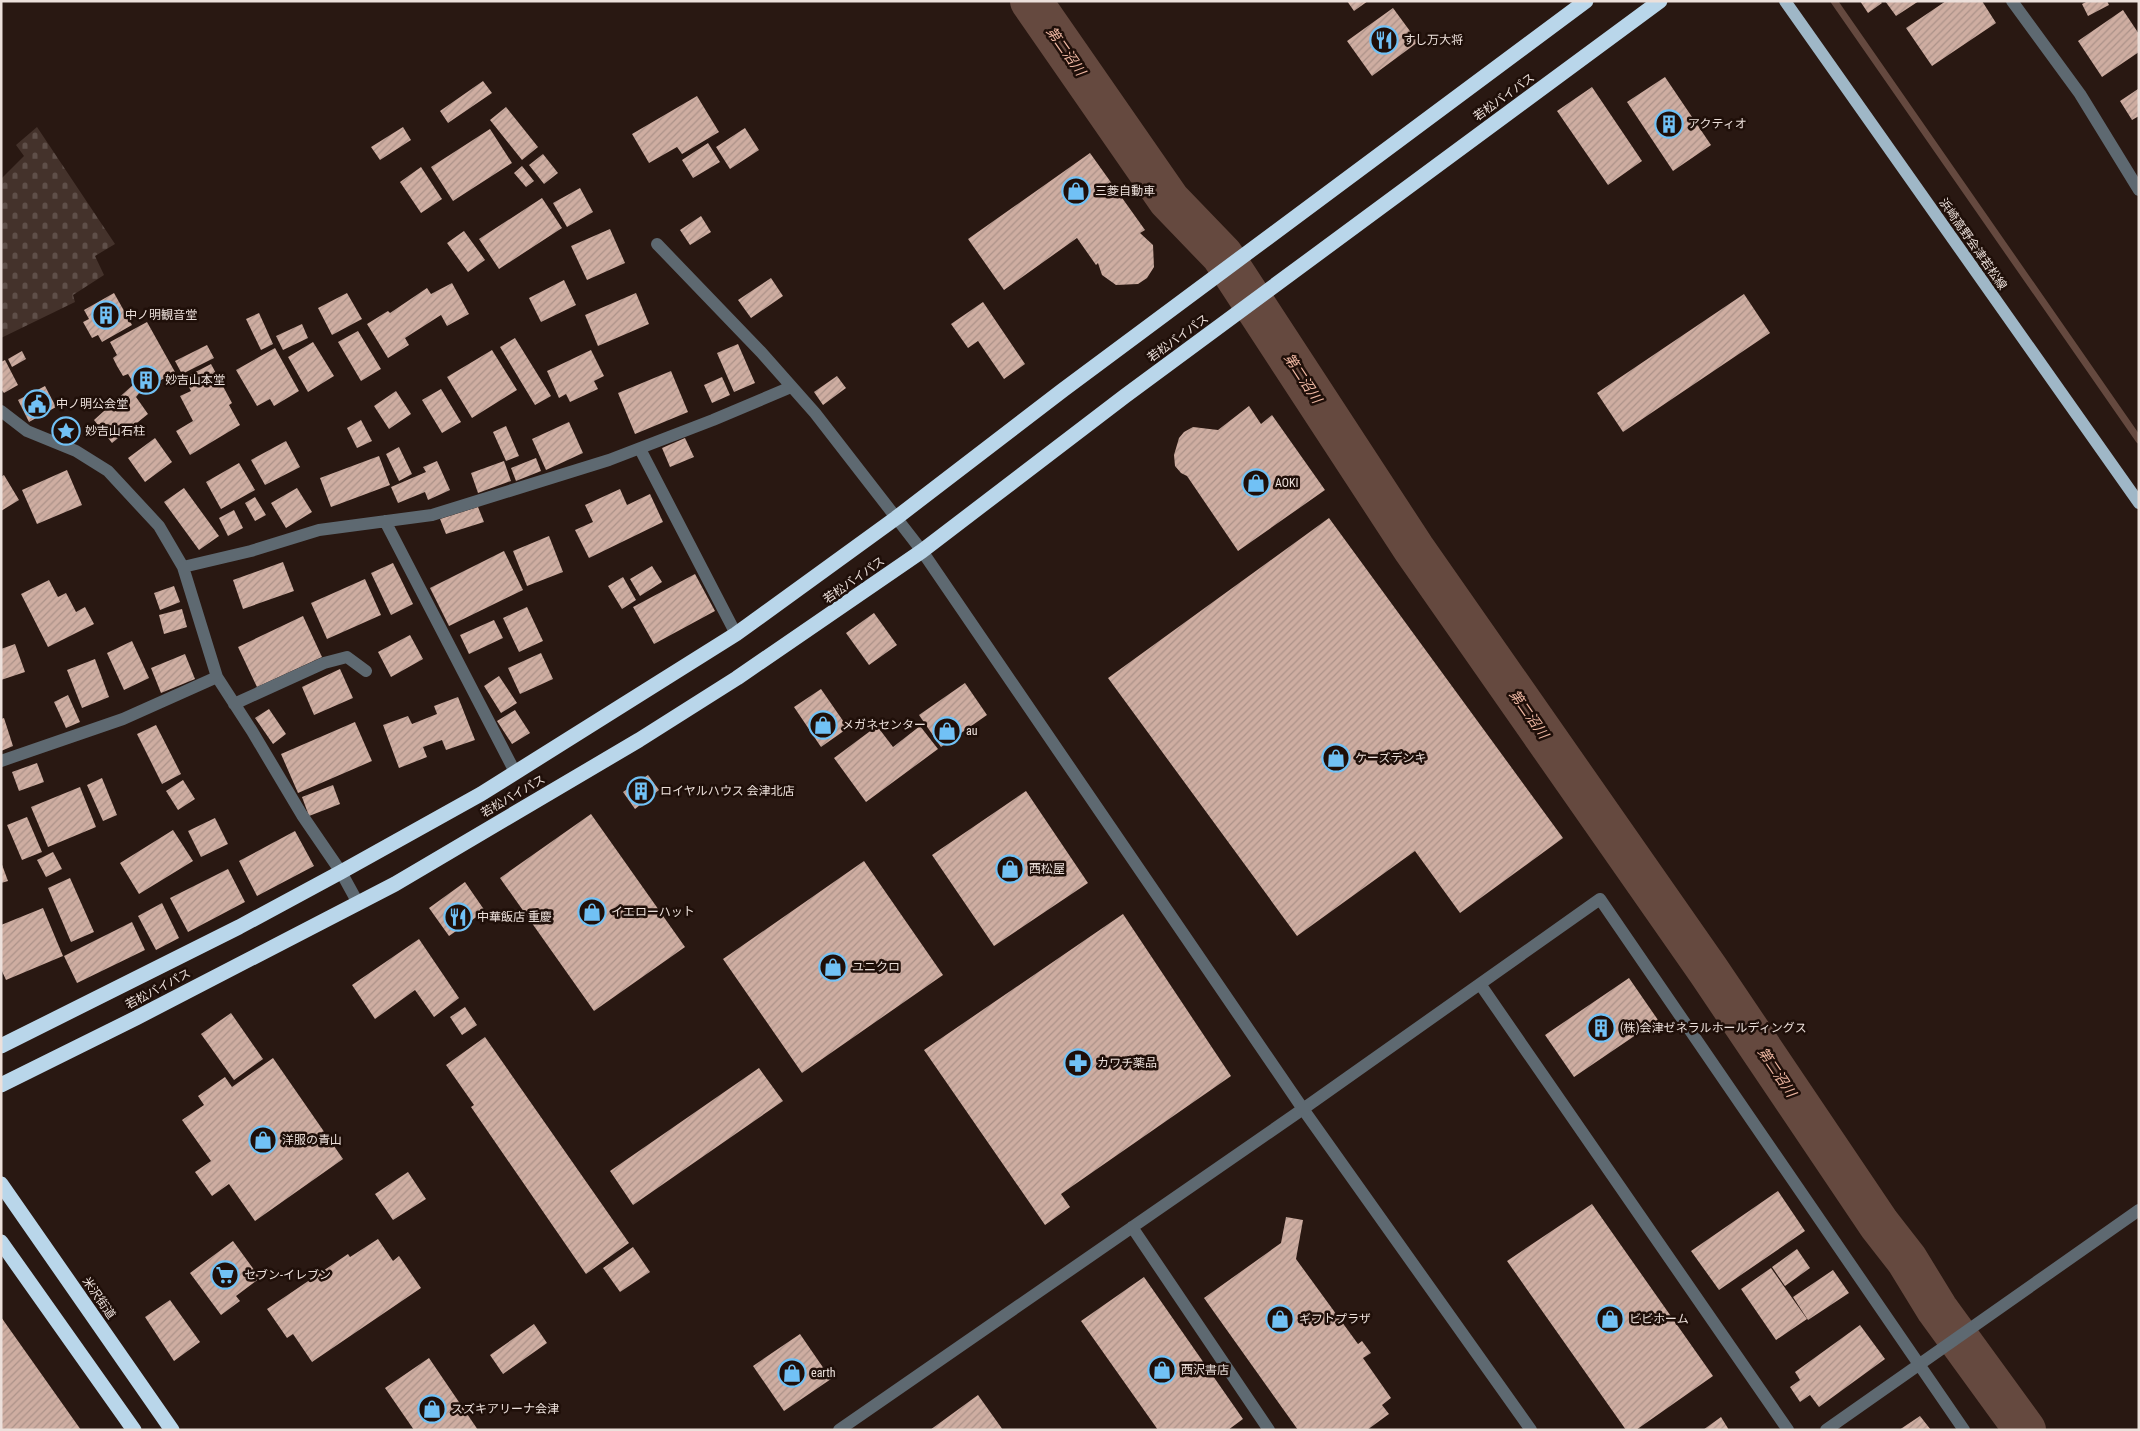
<svg xmlns="http://www.w3.org/2000/svg" width="2140" height="1431" font-family="'Roboto Condensed','Noto Sans JP',sans-serif">
  <style>
    .cemetery { fill: url(#cemetery-stones) }
    .lines { fill: none; stroke-linecap: round; stroke-linejoin: round }
    .stream { stroke: #65493f; stroke-width: 7 }
    .river { stroke: #65493f; stroke-width: 42 }
    .building { fill: url(#building-hatch) }
    .minor { stroke: #5e6971; stroke-width: 12 }
    .major { stroke: #9fb7c7; stroke-width: 12 }
    .highway { stroke: #b9d6ea; stroke-width: 15 }
    .labels { text-anchor: middle; dominant-baseline: central; stroke-width: 5; stroke-linejoin: round; paint-order: stroke }
    .poi-label { font-size: 12px; fill: #ece0db; stroke: #1f0f09; text-anchor: start }
    .street-label { font-size: 12px; fill: #ece0db; stroke: #1f0f09 }
    .water-label { font-size: 14px; font-style: italic; fill: #f0b8a3; stroke: #1f0f09 }
  </style>
  <defs>
    <pattern id="cemetery-stones" width="16" height="16" patternUnits="userSpaceOnUse" patternTransform="scale(1.25)"><rect width="16" height="16" fill="#44322b"/><path d="M2 7V4a2 2 0 0 1 4 0v3zM10 15v-3a2 2 0 0 1 4 0v3z" fill="#5f4f49"/></pattern>
    <pattern id="building-hatch" width="6" height="6" patternUnits="userSpaceOnUse" patternTransform="scale(1.25)"><rect width="6" height="6" fill="#ceada1"/><path d="M-1 1l2-2M0 6l6-6M5 7l2-2" fill="none" stroke="#ac9289"/></pattern>
  </defs>
  <rect width="100%" height="100%" fill="#291812"/>
  <path class="cemetery" d="M37 127 115 244 95 256 104 275 73 295 75 302 1 338V179L24 156 16 145Z"/>
  <g class="lines">
    <path class="stream" d="M1834 1 2139 440"/>
    <path class="river" d="M1031 1 1169 200 1222 255 1414 549 1708 970 1879 1224 1907 1260 1937 1309 2025 1430"/>
  </g>
  <path class="building" d="M1347 1H1368L1354 11Z
    M1860 1H1880L1882 3 1868 13Z
    M1885 1H1919L1896 16Z
    M1946 1H1982L1996 23 1932 66 1906 28Z
    M2088 1H2107L2109 5 2088 16 2082 4Z
    M1393 8 1418 42 1372 76 1347 41Z
    M2123 10 2139 34V52L2102 77 2078 41Z
    M1665 77 1711 145 1673 171 1627 102Z
    M483 81 492 93 448 123 440 111Z
    M1592 87 1642 161 1608 185 1557 111Z
    M2138 89 2139 116 2132 120 2120 101Z
    M697 96 719 132 682 154 677 147 649 163 632 134Z
    M506 107 538 147 522 160 490 120Z
    M403 127 411 140 380 160 371 147Z
    M745 128 759 150 730 169 716 147Z
    M490 129 512 163 453 201 431 167Z
    M708 143 720 162 693 178 682 160Z
    M1090 153 1145 230 1140 233 1153 245 1154 267 1147 278 1138 284 1116 285 1102 275 1098 263 1096 265 1077 238 1004 290 968 239Z
    M543 154 558 173 544 184 529 165Z
    M522 166 534 181 526 187 514 173Z
    M421 167 442 199 421 213 400 182Z
    M580 188 593 212 567 227 553 203Z
    M542 198 562 228 499 269 479 239Z
    M701 216 711 232 690 245 680 230Z
    M610 229 625 263 587 280 571 246Z
    M464 231 485 260 468 272 447 243Z
    M771 278 783 296 751 318 738 300Z
    M564 280 576 305 541 322 529 298Z
    M452 283 469 314 447 326 441 315 405 338 409 345 388 358 367 324 388 311 390 313 427 288 431 294Z
    M114 293 132 325 102 342 98 335 92 338 83 322 89 319 84 310Z
    M347 293 362 319 332 335 318 308Z
    M636 293 649 324 598 346 585 315Z
    M1744 294 1770 333 1623 432 1597 393Z
    M983 302 1025 364 1004 379 978 341 968 348 951 324Z
    M259 313 273 344 261 350 246 319Z
    M147 322 175 372 140 392 136 397 148 414 112 443 94 420 134 384 128 374 123 376 117 366 113 358 117 355 110 342Z
    M302 324 308 338 283 350 276 336Z
    M358 331 381 369 361 381 338 342Z
    M515 338 551 396 535 405 500 347Z
    M313 342 334 376 308 392 288 357Z
    M738 344 755 383 734 392 717 353Z
    M207 345 214 358 182 374 175 361Z
    M275 348 299 391 274 406 270 399 257 406 236 370Z
    M492 350 517 390 472 418 447 377Z
    M591 350 604 376 594 381 598 389 570 402 566 394 559 398 547 371Z
    M22 351 26 359 12 367 8 359Z
    M5 360 18 385 4 393 1 389V362Z
    M211 364 232 403 229 405 240 425 190 455 176 431 193 421 180 396 191 391 184 378Z
    M671 371 688 412 635 434 618 393Z
    M837 376 846 388 823 405 814 392Z
    M722 377 730 395 712 403 704 385Z
    M45 386 56 407 29 422 18 400Z
    M441 389 461 422 442 433 422 400Z
    M396 391 411 414 389 429 374 406Z
    M1249 406 1261 424 1272 415 1325 490 1238 551 1187 476 1181 473 1175 466 1174 455 1179 438 1184 432 1193 427 1218 430Z
    M361 420 372 441 357 448 347 428Z
    M569 422 583 453 546 470 532 439Z
    M506 426 519 456 506 461 493 432Z
    M155 438 172 462 145 482 128 458Z
    M685 438 694 457 670 467 662 448Z
    M286 441 300 467 265 485 251 460Z
    M399 447 412 474 399 481 386 454Z
    M379 456 390 485 331 507 320 478Z
    M536 458 541 471 516 481 511 468Z
    M437 461 450 490 428 500 425 492 398 503 391 487 426 472 423 467Z
    M504 461 511 481 478 493 471 473Z
    M239 463 255 490 221 509 206 482Z
    M67 470 82 505 37 524 22 490Z
    M4 475 19 500 1 511V477Z
    M184 488 219 536 199 550 164 502Z
    M297 488 312 512 286 528 271 503Z
    M620 489 627 505 650 494 663 522 589 558 575 530 593 522 585 505Z
    M255 497 266 515 255 521 245 503Z
    M478 507 484 522 446 534 440 519Z
    M234 510 243 528 228 536 219 518Z
    M1329 518 1563 838 1460 913 1415 851 1297 936 1108 678Z
    M549 536 563 572 527 586 513 551Z
    M504 551 523 590 449 626 430 588Z
    M283 562 294 591 243 609 233 580Z
    M393 563 413 604 391 615 371 573Z
    M652 566 662 582 640 596 630 579Z
    M695 574 715 611 654 644 633 607Z
    M623 577 636 600 622 609 608 586Z
    M365 579 381 615 327 639 311 603Z
    M49 580 58 597 66 593 76 612 85 607 94 624 48 647 21 594Z
    M174 586 180 602 160 610 154 593Z
    M527 607 543 641 519 652 503 618Z
    M182 609 187 627 164 634 159 615Z
    M874 613 897 645 869 665 846 633Z
    M303 616 322 657 257 687 238 647Z
    M494 620 503 638 469 654 460 635Z
    M410 635 423 659 391 677 378 652Z
    M132 641 149 678 124 690 107 653Z
    M15 644 25 672 1 680V649Z
    M541 653 553 679 520 694 508 668Z
    M185 654 195 679 161 693 151 668Z
    M95 659 109 697 82 708 67 670Z
    M340 669 353 698 314 715 302 687Z
    M499 676 517 703 501 713 484 686Z
    M965 683 987 715 941 747 919 715Z
    M821 689 848 728 821 747 794 707Z
    M68 695 80 722 66 728 54 702Z
    M458 697 475 740 446 750 442 740 423 747 427 757 399 768 383 725 408 716 412 724 437 714 434 706Z
    M269 709 286 734 273 744 255 718Z
    M515 710 530 733 512 744 497 721Z
    M4 718 13 746 1 751V719Z
    M355 722 372 761 298 793 281 754Z
    M156 725 181 774 162 784 137 734Z
    M877 726 893 747 920 726 938 749 866 802 834 758Z
    M37 763 44 782 19 791 12 772Z
    M648 775 659 790 635 809 623 792Z
    M102 778 117 815 103 821 87 785Z
    M183 780 195 799 178 810 166 791Z
    M333 785 340 804 309 816 302 797Z
    M80 787 96 827 48 847 31 807Z
    M1026 791 1088 883 994 946 932 855Z
    M591 814 685 947 594 1011 500 878Z
    M27 817 42 852 22 860 7 825Z
    M215 818 228 844 201 857 188 831Z
    M173 830 193 861 139 894 120 863Z
    M295 831 314 866 257 896 239 861Z
    M53 852 62 869 46 877 37 860Z
    M864 861 943 975 802 1073 723 959Z
    M1 862 8 881 1 883Z
    M228 869 245 902 188 932 170 898Z
    M70 878 94 932 71 942 48 888Z
    M465 882 485 911 449 936 429 908Z
    M162 903 179 938 156 950 138 916Z
    M43 908 63 956 6 980 1 969V925Z
    M1123 914 1231 1076 1061 1194 1070 1207 1045 1225 924 1050Z
    M132 922 145 950 77 983 64 956Z
    M419 939 459 998 434 1017 415 990 375 1019 352 985Z
    M1629 978 1658 1020 1574 1077 1545 1035Z
    M465 1007 477 1025 462 1035 450 1017Z
    M231 1013 263 1059 234 1080 201 1034Z
    M485 1037 629 1243 586 1274 471 1107 474 1105 446 1065Z
    M273 1058 343 1159 255 1221 229 1184 212 1196 195 1172 211 1161 182 1120 204 1105 198 1096 225 1077 232 1087Z
    M759 1068 783 1101 633 1205 610 1171Z
    M408 1172 426 1199 393 1220 375 1194Z
    M1778 1191 1805 1231 1719 1290 1691 1251Z
    M1592 1204 1713 1376 1636 1430H1626L1507 1261Z
    M1286 1217 1303 1220 1296 1259 1358 1344 1362 1341 1371 1353 1363 1358 1391 1398 1382 1405 1389 1414 1367 1430H1298L1204 1298 1281 1243Z
    M378 1239 393 1261 399 1256 421 1288 312 1362 293 1334 287 1338 267 1309 348 1254 350 1257Z
    M233 1241 260 1278 236 1296 240 1301 221 1315 190 1273Z
    M633 1247 650 1272 620 1292 603 1268Z
    M1797 1249 1810 1268 1785 1286 1772 1267Z
    M1771 1268 1807 1319 1776 1340 1741 1289Z
    M1833 1270 1849 1293 1808 1320 1793 1297Z
    M1144 1277 1243 1419 1228 1430H1158L1081 1321Z
    M170 1300 200 1342 174 1361 145 1317Z
    M1 1317 81 1430H1Z
    M534 1324 547 1343 503 1374 490 1355Z
    M1860 1325 1885 1359 1819 1407 1810 1395 1800 1402 1790 1387 1800 1380 1795 1372Z
    M800 1334 831 1379 784 1411 753 1366Z
    M429 1358 478 1430H414L385 1388Z
    M978 1395 1003 1430H930Z
    M1920 1416 1931 1430H1899Z
    M1721 1417 1729 1430H1703Z"/>
  <g class="lines">
    <path class="minor" d="M2012 1 2080 94 2139 190
      M657 244 761 352 815 413 922 551 1303 1109 1531 1430
      M1 411 27 431 76 451 108 471 159 526 183 567 217 677 252 731 302 815 341 872 358 903
      M640 449 736 634
      M385 521 515 772
      M183 567 251 551 319 530 432 515 609 460 713 420 791 387
      M234 704 324 663 347 657 366 671
      M1 761 123 719 217 677
      M1480 984 1788 1430
      M1132 1227 1269 1430
      M839 1430 1303 1109 1600 899 1964 1430
      M1826 1430 2139 1210"/>
    <path class="major" d="M1785 1 2139 503"/>
    <path class="highway" d="M1 1046 239 927 341 872 481 794 736 634 896 518 1063 390 1586 1
      M1 1085 136 1018 395 884 639 740 737 678 922 551 1125 396 1660 1
      M1 1184 172 1430
      M1 1242 134 1430"/>
  </g>
  <defs>
    <g id="restaurant-ring" transform="scale(1.4375)"><circle r="9.5" fill="#1f0f09" stroke="#71c1f5" stroke-width="1.5"/><path d="M-5-6h1v4h1v-4h1v4h1v-4h1v5L-1.5 .5V6h-2V.5L-5-1ZM5-6V6H3V1.5H1.5Q1.5-4 5-6Z" fill="#71c1f5"/></g>
    <g id="building-ring" transform="scale(1.4375)"><circle r="9.5" fill="#1f0f09" stroke="#71c1f5" stroke-width="1.5"/><path d="M-4-6H4V6H1V3H-1V6H-4ZM-2.5-4.3h1.7v1.8h-1.7ZM.8-4.3h1.7v1.8H.8ZM-2.5-1h1.7V.8h-1.7ZM.8-1h1.7V.8H.8Z" fill="#71c1f5"/></g>
    <g id="shop-ring" transform="scale(1.4375)"><circle r="9.5" fill="#1f0f09" stroke="#71c1f5" stroke-width="1.5"/><path d="M-5-2.5h2.3a2.7 3.5 0 0 1 5.4 0H5L5.5 6h-11ZM-1.5-2.5h3a1.5 2.3 0 0 0-3 0Z" fill="#71c1f5"/></g>
    <g id="civic-ring" transform="scale(1.4375)"><circle r="9.5" fill="#1f0f09" stroke="#71c1f5" stroke-width="1.5"/><path d="M-.6-6.5H3V-4.5H.6V-3L4-1V1h2V6H-6V1h2V-1L-.6-3ZM-1.2 2.5V6h2.4V2.5Z" fill="#71c1f5"/></g>
    <g id="sight-ring" transform="scale(1.4375)"><circle r="9.5" fill="#1f0f09" stroke="#71c1f5" stroke-width="1.5"/><path d="M0-6L1.8-2.2L6-1.7L2.9 1.2L3.7 5.4L0 3.3L-3.7 5.4L-2.9 1.2L-6-1.7L-1.8-2.2Z" fill="#71c1f5"/></g>
    <g id="pharmacy-ring" transform="scale(1.4375)"><circle r="9.5" fill="#1f0f09" stroke="#71c1f5" stroke-width="1.5"/><path d="M-2-6h4v4h4v4h-4v4h-4v-4h-4v-4h4Z" fill="#71c1f5"/></g>
    <g id="supermarket-ring" transform="scale(1.4375)"><circle r="9.5" fill="#1f0f09" stroke="#71c1f5" stroke-width="1.5"/><path d="M-6-5.5h2.5l.6 2H6L4.5 2H-2.5L-4.4-4H-6ZM-1.5 3.2a1.3 1.3 0 1 0 .1 0ZM3 3.2a1.3 1.3 0 1 0 .1 0Z" fill="#71c1f5"/></g>
  </defs>
  <g fill-rule="evenodd">
    <use href="#restaurant-ring" x="1384" y="40"/>
    <use href="#building-ring" x="1669" y="124"/>
    <use href="#shop-ring" x="1076" y="191"/>
    <use href="#building-ring" x="106" y="315"/>
    <use href="#building-ring" x="146" y="380"/>
    <use href="#civic-ring" x="37" y="404"/>
    <use href="#sight-ring" x="66" y="431"/>
    <use href="#shop-ring" x="1256" y="483"/>
    <use href="#shop-ring" x="823" y="725"/>
    <use href="#shop-ring" x="947" y="731"/>
    <use href="#shop-ring" x="1336" y="758"/>
    <use href="#building-ring" x="641" y="791"/>
    <use href="#shop-ring" x="1010" y="869"/>
    <use href="#shop-ring" x="592" y="912"/>
    <use href="#restaurant-ring" x="458" y="917"/>
    <use href="#shop-ring" x="833" y="967"/>
    <use href="#building-ring" x="1601" y="1028"/>
    <use href="#pharmacy-ring" x="1078" y="1063"/>
    <use href="#shop-ring" x="263" y="1140"/>
    <use href="#supermarket-ring" x="225" y="1275"/>
    <use href="#shop-ring" x="1280" y="1319"/>
    <use href="#shop-ring" x="1610" y="1319"/>
    <use href="#shop-ring" x="1162" y="1370"/>
    <use href="#shop-ring" x="792" y="1373"/>
    <use href="#shop-ring" x="432" y="1409"/>
  </g>
  <g class="labels">
    <g class="poi-label">
      <text x="1403" y="40">すし万大将</text>
      <text x="1688" y="124">アクティオ</text>
      <text x="1095" y="191">三菱自動車</text>
      <text x="125" y="315">中ノ明観音堂</text>
      <text x="165" y="380">妙吉山本堂</text>
      <text x="56" y="404">中ノ明公会堂</text>
      <text x="85" y="431">妙吉山石柱</text>
      <text x="1275" y="483">AOKI</text>
      <text x="842" y="725">メガネセンター</text>
      <text x="966" y="731">au</text>
      <text x="1355" y="758">ケーズデンキ</text>
      <text x="660" y="791">ロイヤルハウス 会津北店</text>
      <text x="1029" y="869">西松屋</text>
      <text x="611" y="912">イエローハット</text>
      <text x="477" y="917">中華飯店 重慶</text>
      <text x="852" y="967">ユニクロ</text>
      <text x="1620" y="1028">(株)会津ゼネラルホールディングス</text>
      <text x="1097" y="1063">カワチ薬品</text>
      <text x="282" y="1140">洋服の青山</text>
      <text x="244" y="1275">セブン-イレブン</text>
      <text x="1299" y="1319">ギフトプラザ</text>
      <text x="1629" y="1319">ビビホーム</text>
      <text x="1181" y="1370">西沢書店</text>
      <text x="811" y="1373">earth</text>
      <text x="451" y="1409">スズキアリーナ会津</text>
    </g>
    <g class="street-label">
      <text transform="translate(1504 97) rotate(-36)">若松バイパス</text>
      <text transform="translate(1973 244) rotate(55)">浜崎高野会津若松線</text>
      <text transform="translate(1178 338) rotate(-36)">若松バイパス</text>
      <text transform="translate(854 580) rotate(-35)">若松バイパス</text>
      <text transform="translate(513 796) rotate(-30)">若松バイパス</text>
      <text transform="translate(158 989) rotate(-28)">若松バイパス</text>
      <text transform="translate(99 1298) rotate(55)">米沢街道</text>
    </g>
    <g class="water-label">
      <text transform="translate(1066 51) rotate(55)">第二沼川</text>
      <text transform="translate(1303 378) rotate(57)">第二沼川</text>
      <text transform="translate(1529 714) rotate(55)">第二沼川</text>
      <text transform="translate(1777 1072) rotate(56)">第二沼川</text>
    </g>
  </g>
  <rect width="2140" height="1431" fill="none" stroke="#ece0db" stroke-width="5"/>
</svg>
